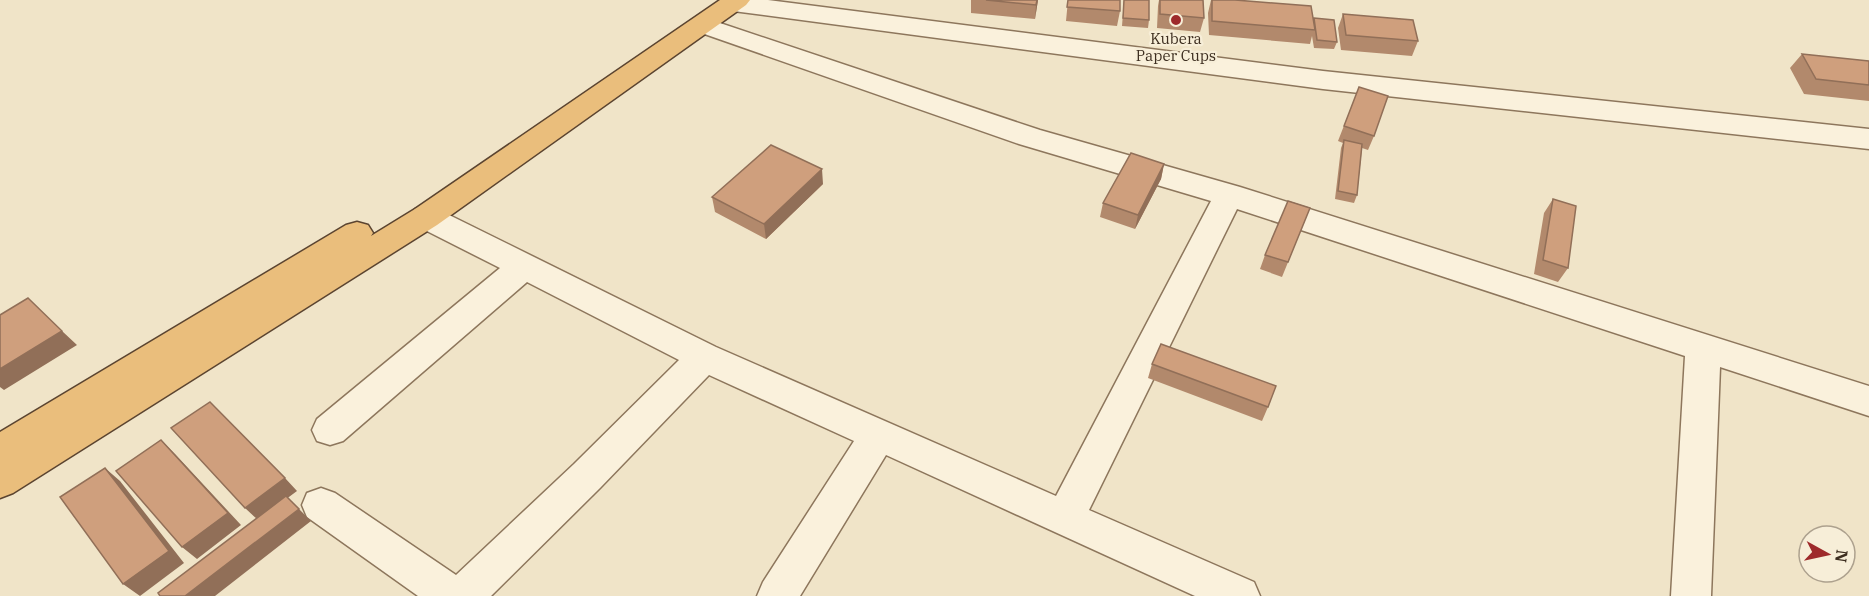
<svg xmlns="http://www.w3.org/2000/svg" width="1869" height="596" font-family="'IBM Plex Serif',serif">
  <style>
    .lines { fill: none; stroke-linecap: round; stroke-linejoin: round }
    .minor-casing { stroke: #8d765c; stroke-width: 3 }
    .trunk-casing { stroke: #5b4430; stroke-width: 3 }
    .minor { fill: #faf1dc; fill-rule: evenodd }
    .trunk { fill: #eabe7c; fill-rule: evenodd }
    .wall { fill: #b2896c }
    .shaded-wall { fill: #916f58 }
    .building { fill: #cf9f7d; stroke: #916f58; stroke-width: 1.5 }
    .poi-dot { fill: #9e2a2b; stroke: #f7eed8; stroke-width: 2 }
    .labels { text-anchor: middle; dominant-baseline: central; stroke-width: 4.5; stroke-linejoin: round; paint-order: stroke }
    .far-poi-label { font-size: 15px; fill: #3d2e20; stroke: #f7eed8 }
  </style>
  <rect width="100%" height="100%" fill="#f0e4c8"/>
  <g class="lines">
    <g class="minor-casing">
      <path id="minor" d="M722 0H768L1323 71 1869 129V149L1323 89 733 11 724 8 720 3Z
        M702 17 1040 130 1240 187 1869 386V416L1720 367 1711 596H1671L1685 356 1237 209 1089 510 1254 582 1260 596H1195L886 455 800 596H757L763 582 854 441 709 375 600 488 491 596H418L307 517 302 505 307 493 321 488 335 493 456 575 574 464 679 360 527 282 343 441 330 445 317 441 312 430 317 419 500 268 415 225 411 217 415 209 426 206 437 209 716 347 1056 496 1211 201 1019 144 693 30 689 25 693 20Z"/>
    </g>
    <g class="trunk-casing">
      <path id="trunk" d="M720 0H750L746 5 437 225 13 493 0 498V432L346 225 357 222 368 225 373 233 371 236 415 209Z"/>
    </g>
    <use href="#minor" class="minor"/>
    <use href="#trunk" class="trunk"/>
  </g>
  <path class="wall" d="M971 0H1038L1035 19 971 13Z
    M1068 0 1120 11 1117 26 1066 21Z
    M1124 0 1149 20 1148 28 1122 26Z
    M1159 0H1203L1204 18 1200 32 1157 28 1158 6Z
    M1211 0H1235L1313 20 1337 42 1334 49 1314 48 1312 36 1310 44 1209 35 1208 13Z
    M1343 14 1418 41 1412 56 1341 50 1338 28Z
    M1802 54 1869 61V101L1804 94 1790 68Z
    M1359 87 1374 136 1368 150 1362 148 1357 195 1354 203 1335 199 1341 148 1343 143 1338 141Z
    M1164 164 1161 179 1135 229 1100 217 1103 203Z
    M823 184 766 239 715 212 712 197Z
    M1553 199 1568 268 1558 282 1534 274 1544 213Z
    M1310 208 1282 277 1260 269 1265 255Z
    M1152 364 1268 407 1262 421 1148 378Z"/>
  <path class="shaded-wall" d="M1037 0H1038L1035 19 1036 5Z
    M1164 164 1161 179 1135 229 1138 215Z
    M822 169 823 184 766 239 764 224Z
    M62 331 77 345 4 390 0 387V369Z
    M161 440 175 454 241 525 197 559 182 547Z
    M105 468 120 481 184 563 140 596 123 584Z
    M285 478 297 491 258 520 245 508Z
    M299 509 311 521 215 596H185Z"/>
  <path class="building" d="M986 0H1037L1036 5Z
    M1068 0H1120V11L1067 7Z
    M1124 0H1149V20L1123 18Z
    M1160 0H1203L1204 18 1160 14Z
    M1212 0H1235L1311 6 1315 30 1212 21Z
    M1343 14 1413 20 1418 41 1346 35Z
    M1314 18 1334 20 1337 42 1317 40Z
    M1802 54 1869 61V85L1816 79Z
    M1359 87 1388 96 1374 136 1344 126Z
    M1344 140 1362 144 1357 195 1338 191Z
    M771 145 822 169 764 224 712 197Z
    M1131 153 1164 164 1138 215 1103 203Z
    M1553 199 1576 206 1568 268 1543 260Z
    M1288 201 1310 208 1288 262 1265 255Z
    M28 298 62 331 0 369V315Z
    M1161 344 1276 386 1268 407 1152 364Z
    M210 402 285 478 245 508 171 428Z
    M161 440 228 513 182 547 116 471Z
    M105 468 169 551 123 584 60 497Z
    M286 496 299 509 185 596H160L158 593Z"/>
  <circle class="poi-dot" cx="1176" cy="20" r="6"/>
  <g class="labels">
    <g class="far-poi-label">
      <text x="1176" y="38">Kubera<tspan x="1176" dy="17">Paper Cups</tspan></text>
    </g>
  </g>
  <g transform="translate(1827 554) rotate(98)"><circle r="28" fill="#f7eed8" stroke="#ada18e" stroke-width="1.5"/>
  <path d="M0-4.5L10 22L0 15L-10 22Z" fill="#9e2a2b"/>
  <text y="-9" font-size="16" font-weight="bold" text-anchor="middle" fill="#3d2e20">N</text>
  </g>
</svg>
